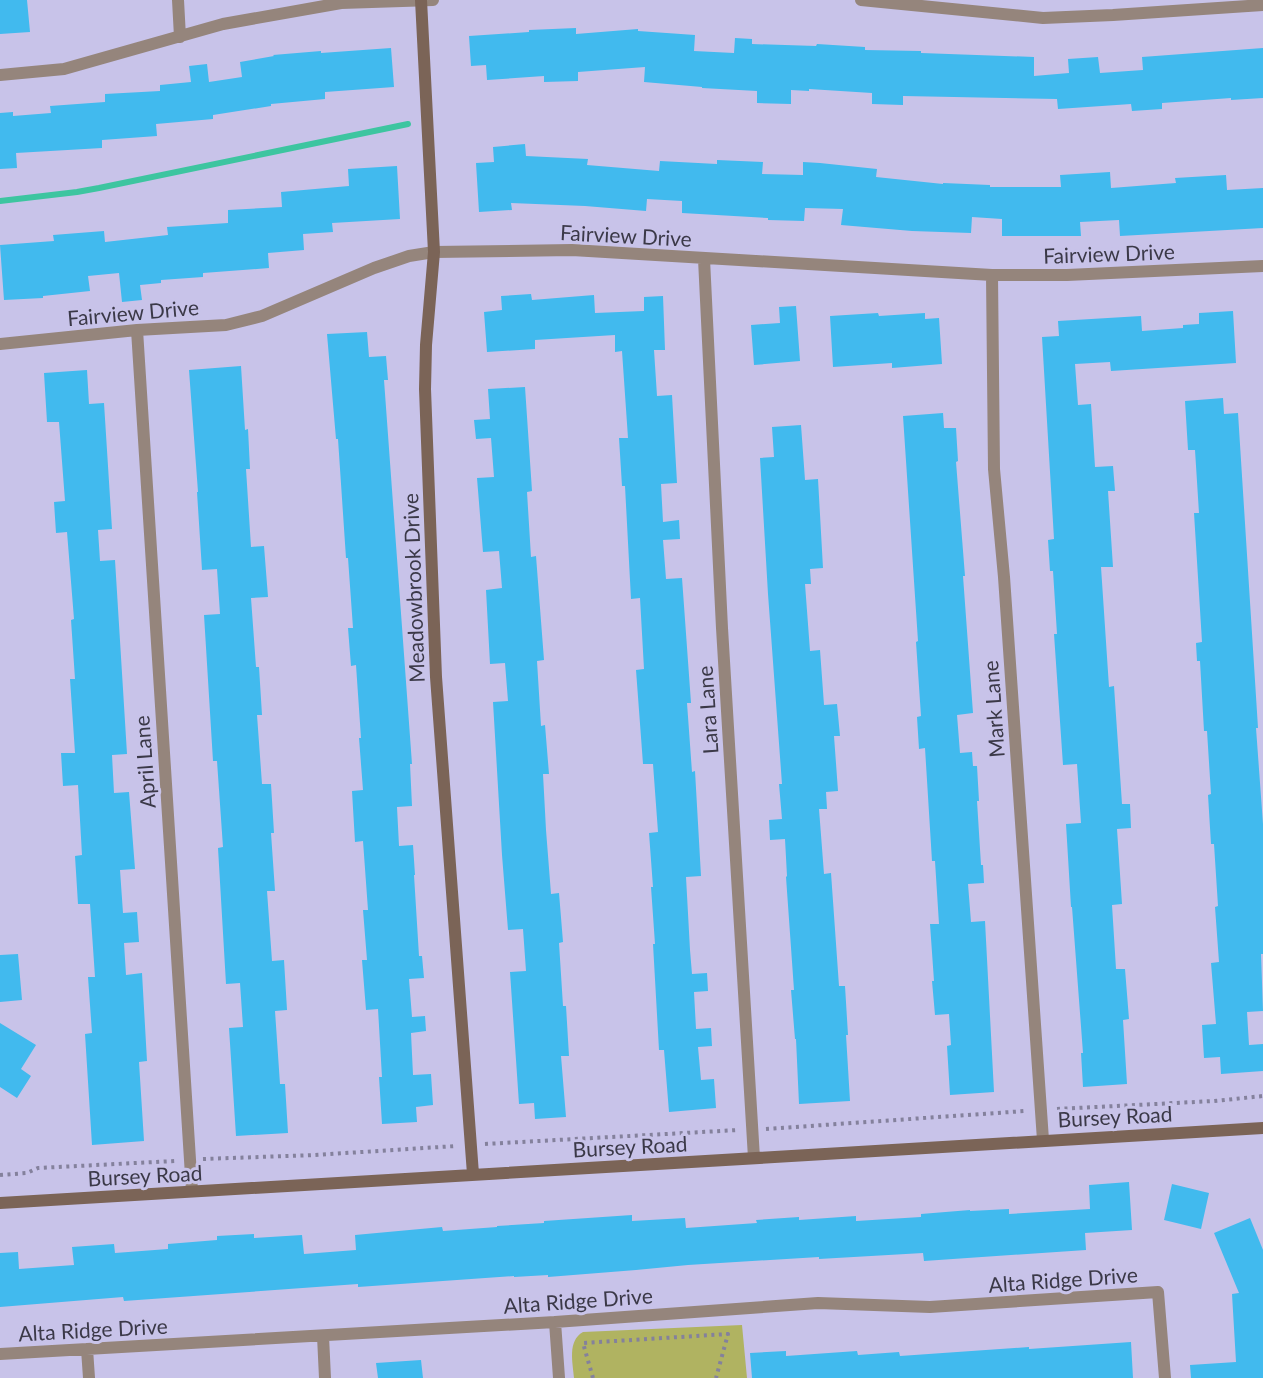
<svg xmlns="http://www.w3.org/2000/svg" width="1263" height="1378" font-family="Lato,sans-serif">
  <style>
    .green { fill: #b0b361 }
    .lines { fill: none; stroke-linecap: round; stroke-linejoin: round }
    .stream { stroke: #3dc5a0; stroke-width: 6 }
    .building { fill: #41baee }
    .path { stroke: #84819c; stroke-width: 4; stroke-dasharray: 3 4.5; stroke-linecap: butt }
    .street { stroke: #95857c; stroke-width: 12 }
    .secondary { stroke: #7b6457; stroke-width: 12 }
    .labels { text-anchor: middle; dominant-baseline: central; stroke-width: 6; stroke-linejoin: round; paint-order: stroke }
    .street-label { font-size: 21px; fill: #3b3948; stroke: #c8c3e9 }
  </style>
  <rect width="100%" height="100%" fill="#c8c3e9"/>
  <path class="green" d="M742 1325 747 1378H574C573 1363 567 1341 583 1332Z"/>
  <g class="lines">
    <path class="stream" d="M0 201 77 192 99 188 408 124"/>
  </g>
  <path class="building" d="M0 0H27L30 32 0 34Z
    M576 28V34L638 29V31L695 35 694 51 734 53 735 38 752 39V44L816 46 817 44 865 47V50L921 51V53L1034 57V76L1069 73 1068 59 1098 57 1100 73 1143 70 1142 57 1263 48V98L1231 100V98L1162 103V109L1132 111 1131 104 1058 109 1057 99 903 96V105L872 104V93L809 89V91L791 90V104L757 103V91L702 88V87L644 82 645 67 578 72V81L544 82V76L487 80 486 65 471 66 469 36 529 32V30Z
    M391 48 394 87 325 92V99L271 104V106L213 115V119L156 124 157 136 102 140V148L16 153 17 168 0 169V113L13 112V116L51 113 50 106 105 102V94L160 91V85L191 82 189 66 207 64 209 82 242 77 240 62 274 56 273 55 321 51V53Z
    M525 144 526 156 588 159 587 165 659 171 660 161 717 164V160L763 162 762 174 803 175V162L820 163 877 169 876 177 943 184V183L990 185V187H1061L1060 175 1110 172 1111 188 1176 183 1175 178 1226 175 1227 190 1263 188V228L1120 236 1119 220 1080 222 1081 236H1002V219L972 217 971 233 912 231 841 225 843 209 805 208 804 221 768 220V218L682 213V201L647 199 646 211 585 206 511 203 512 210 479 212 476 163 494 162 493 147Z
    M397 166 400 219 332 223 333 232 303 234 304 250 268 253 269 268 203 273V277L161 280V283L140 285 142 300 122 302 119 273 88 276 90 291 43 296V298L4 300 0 245 54 241 53 235 104 231 105 242 168 235 167 227 228 223V210L282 207 281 192 349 186 348 169Z
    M531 294 532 300 594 295 595 313 644 311V297L663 296 665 350H654L657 396 672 395 677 483 661 484 663 522 679 520 680 539 663 540 666 579 682 578 691 703H687L692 772 695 771 701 876 686 877 690 950 692 974 707 973 708 991 694 992 696 1029 711 1028 712 1046 698 1047 701 1080 714 1079 716 1108 669 1112 664 1050H659L653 944H655L651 887H653L649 833 658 832 653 764H643L636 670 644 669 640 598 631 599 625 486H622L619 438H628L622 351 615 352V335L535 340V349L487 352 484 312 502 310 501 296Z
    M796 306 800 361 754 365 751 325 780 323 779 307Z
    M1233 311 1236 363 1111 371 1110 362 1075 364 1078 405 1091 404 1095 467 1113 466 1115 491H1108L1113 567H1101L1109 687 1114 686 1122 804H1130L1131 828 1117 829 1122 904 1112 905 1116 969H1125L1129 1019 1123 1020 1127 1084 1083 1087 1081 1053H1083L1072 907H1071L1066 824 1081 823 1077 764 1063 765 1054 634H1057L1053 571H1050L1048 540 1054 539 1042 337 1059 336 1058 321 1141 316 1142 331 1183 328V325L1199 324V313Z
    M878 313 879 316 925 313V319L939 318 942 364 892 368V363L833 367 830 316Z
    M367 332 369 357 386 356 388 380H384L412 764H410L412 806 397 807 399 846 413 845 415 875H414L419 956H422L424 978 409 979 412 1017 425 1016 426 1031 411 1033 413 1075 431 1074 433 1105 416 1107 417 1122 382 1124 379 1077H382L378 1009 366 1010 362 960H367L363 910H368L363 841 355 842 352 791 363 790 359 738H361L356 665 351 666 348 628H353L348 558H346L338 439H336L327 334Z
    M241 366 245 430 248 429 250 469H246L251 547 264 546 268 597 251 598 256 667H259L262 715H257L262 784H271L274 833H271L275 891H267L272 961 284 960 287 1010 275 1011 280 1084H285L288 1133 236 1136 229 1028 243 1027 240 983 226 984 218 848 223 847 217 761H213L204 615 220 614 217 569 202 570 197 492H198L189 370Z
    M87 370 89 404 104 403 112 529 98 530 100 561 115 560 127 754 112 755 114 793 129 792 135 869 120 870 123 913 137 912 139 942 124 943 126 975 142 973 147 1061 139 1062 144 1141 92 1145 85 1034 92 1033 88 977H95L90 904H78L75 856 82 855 78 785 63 786 61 753H75L70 679H75L71 620 74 619 67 532 56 533 54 502 65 501 59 422H47L44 373Z
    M525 387 532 491 527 492 531 557 536 556 544 660 537 661 541 726 545 725 549 774H543L546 830 551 894 559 893 563 942 559 943 563 1006H566L569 1056H561L566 1117 535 1119 534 1103 519 1104 510 972 526 971 523 929 508 930 502 855 493 702 508 701 505 663 490 664 486 590 502 588 499 551 483 552 477 478 494 477 491 438 476 439 474 420 490 419 488 389Z
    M1223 398 1224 414 1238 413 1258 728H1256L1263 824V954H1261L1263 1011 1247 1012 1249 1045 1263 1044V1071L1221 1074 1220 1057 1204 1058 1202 1025 1216 1024 1211 963 1219 962 1215 907 1218 906 1214 844H1211L1208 795 1211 794 1207 731H1204L1200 661H1197L1196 643 1202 642 1194 513H1199L1195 450H1188L1185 401Z
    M943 413 944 428H956L958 461 956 462 965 576H963L973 713 957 715 960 753 972 752 973 766H977L979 801H977L981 865H983L984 883 968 884 971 922 985 921 994 1092 950 1095 947 1046 951 1045 949 1014 935 1015 932 981H934L930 924H939L935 861H932L925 748 919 749 917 717 921 716 916 642 918 641 903 416Z
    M801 425 805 480 818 479 823 568 810 569 811 584H805L810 651 820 650 824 705 837 704 840 736H834L838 791 826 792 827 809H819L824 874 831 873 839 986H845L848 1035H846L850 1101 799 1104 796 1039H795L791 990H794L786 877 787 876 785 839 770 840 769 820 782 819 779 784H782L768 594 760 458 774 457 772 427Z
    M18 954 22 1000 0 1002V955Z
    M0 1023 36 1045 21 1069 31 1076 17 1098 0 1087Z
    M1129 1182 1132 1230 1085 1233 1086 1250 924 1261 923 1253 819 1259V1257L688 1265 636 1270 548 1277V1275L514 1277V1276L358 1287V1284L124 1301 123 1297 0 1307V1253L18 1252 19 1269 74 1265 72 1247 114 1244 115 1253 168 1249V1244L217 1240V1236L254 1234V1238L302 1235 304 1254 356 1250 355 1235 442 1227 443 1231 497 1227V1226L544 1223V1221L632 1215V1221L685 1218 686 1228 757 1223 756 1220 799 1217V1220L856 1216V1221L921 1217V1214L970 1210V1211L1009 1209V1214L1090 1209 1089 1185Z
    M1172 1184 1209 1193 1201 1229 1164 1220Z
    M1250 1218 1263 1250V1378H1191L1190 1365 1236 1362 1232 1294 1239 1293 1214 1233Z
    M1131 1342 1133 1378H752L750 1353 786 1351V1356L857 1351 858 1355 899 1352 900 1356 1029 1347V1349Z
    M421 1360 423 1378H378L376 1363Z"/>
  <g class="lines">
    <path class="path" d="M1057 1109 1214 1101 1263 1096
      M766 1129 1025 1111
      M485 1144 738 1130
      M203 1159 315 1155 456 1146
      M0 1175 27 1173 38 1168 175 1161
      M593 1378 583 1343 728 1334 716 1378"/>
    <path class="street" d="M178 0 180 37
      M861 0 1043 18 1113 15 1263 5
      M0 75 64 69 223 24 341 3 433 0
      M704 259 722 628 754 1158
      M992 275 994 469 1004 577 1043 1140
      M137 330 192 1191
      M0 344 137 330 226 325 262 316 374 268 409 256 434 252 572 250 992 275H1067L1263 266
      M555 1322 559 1378
      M323 1336 325 1378
      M87 1349 89 1378
      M0 1354 555 1322 818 1303 930 1307 1158 1292 1165 1378"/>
    <path class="secondary" d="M421 0 434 252 426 345 425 389 436 677 473 1174
      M0 1203 1263 1128"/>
  </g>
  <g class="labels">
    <g class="street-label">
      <text transform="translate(626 235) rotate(3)">Fairview Drive</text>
      <text transform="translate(1109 253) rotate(-2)">Fairview Drive</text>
      <text transform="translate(133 312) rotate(-5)">Fairview Drive</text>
      <text transform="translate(413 588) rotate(-92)">Meadowbrook Drive</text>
      <text transform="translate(993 709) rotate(-94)">Mark Lane</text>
      <text transform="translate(707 710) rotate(-94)">Lara Lane</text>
      <text transform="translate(144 762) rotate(-94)">April Lane</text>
      <text transform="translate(1115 1116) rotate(-3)">Bursey Road</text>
      <text transform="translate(630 1146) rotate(-3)">Bursey Road</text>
      <text transform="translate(145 1175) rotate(-3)">Bursey Road</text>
      <text transform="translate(1063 1279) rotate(-4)">Alta Ridge Drive</text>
      <text transform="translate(578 1300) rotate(-4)">Alta Ridge Drive</text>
      <text transform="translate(93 1329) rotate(-3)">Alta Ridge Drive</text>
    </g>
  </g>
</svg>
